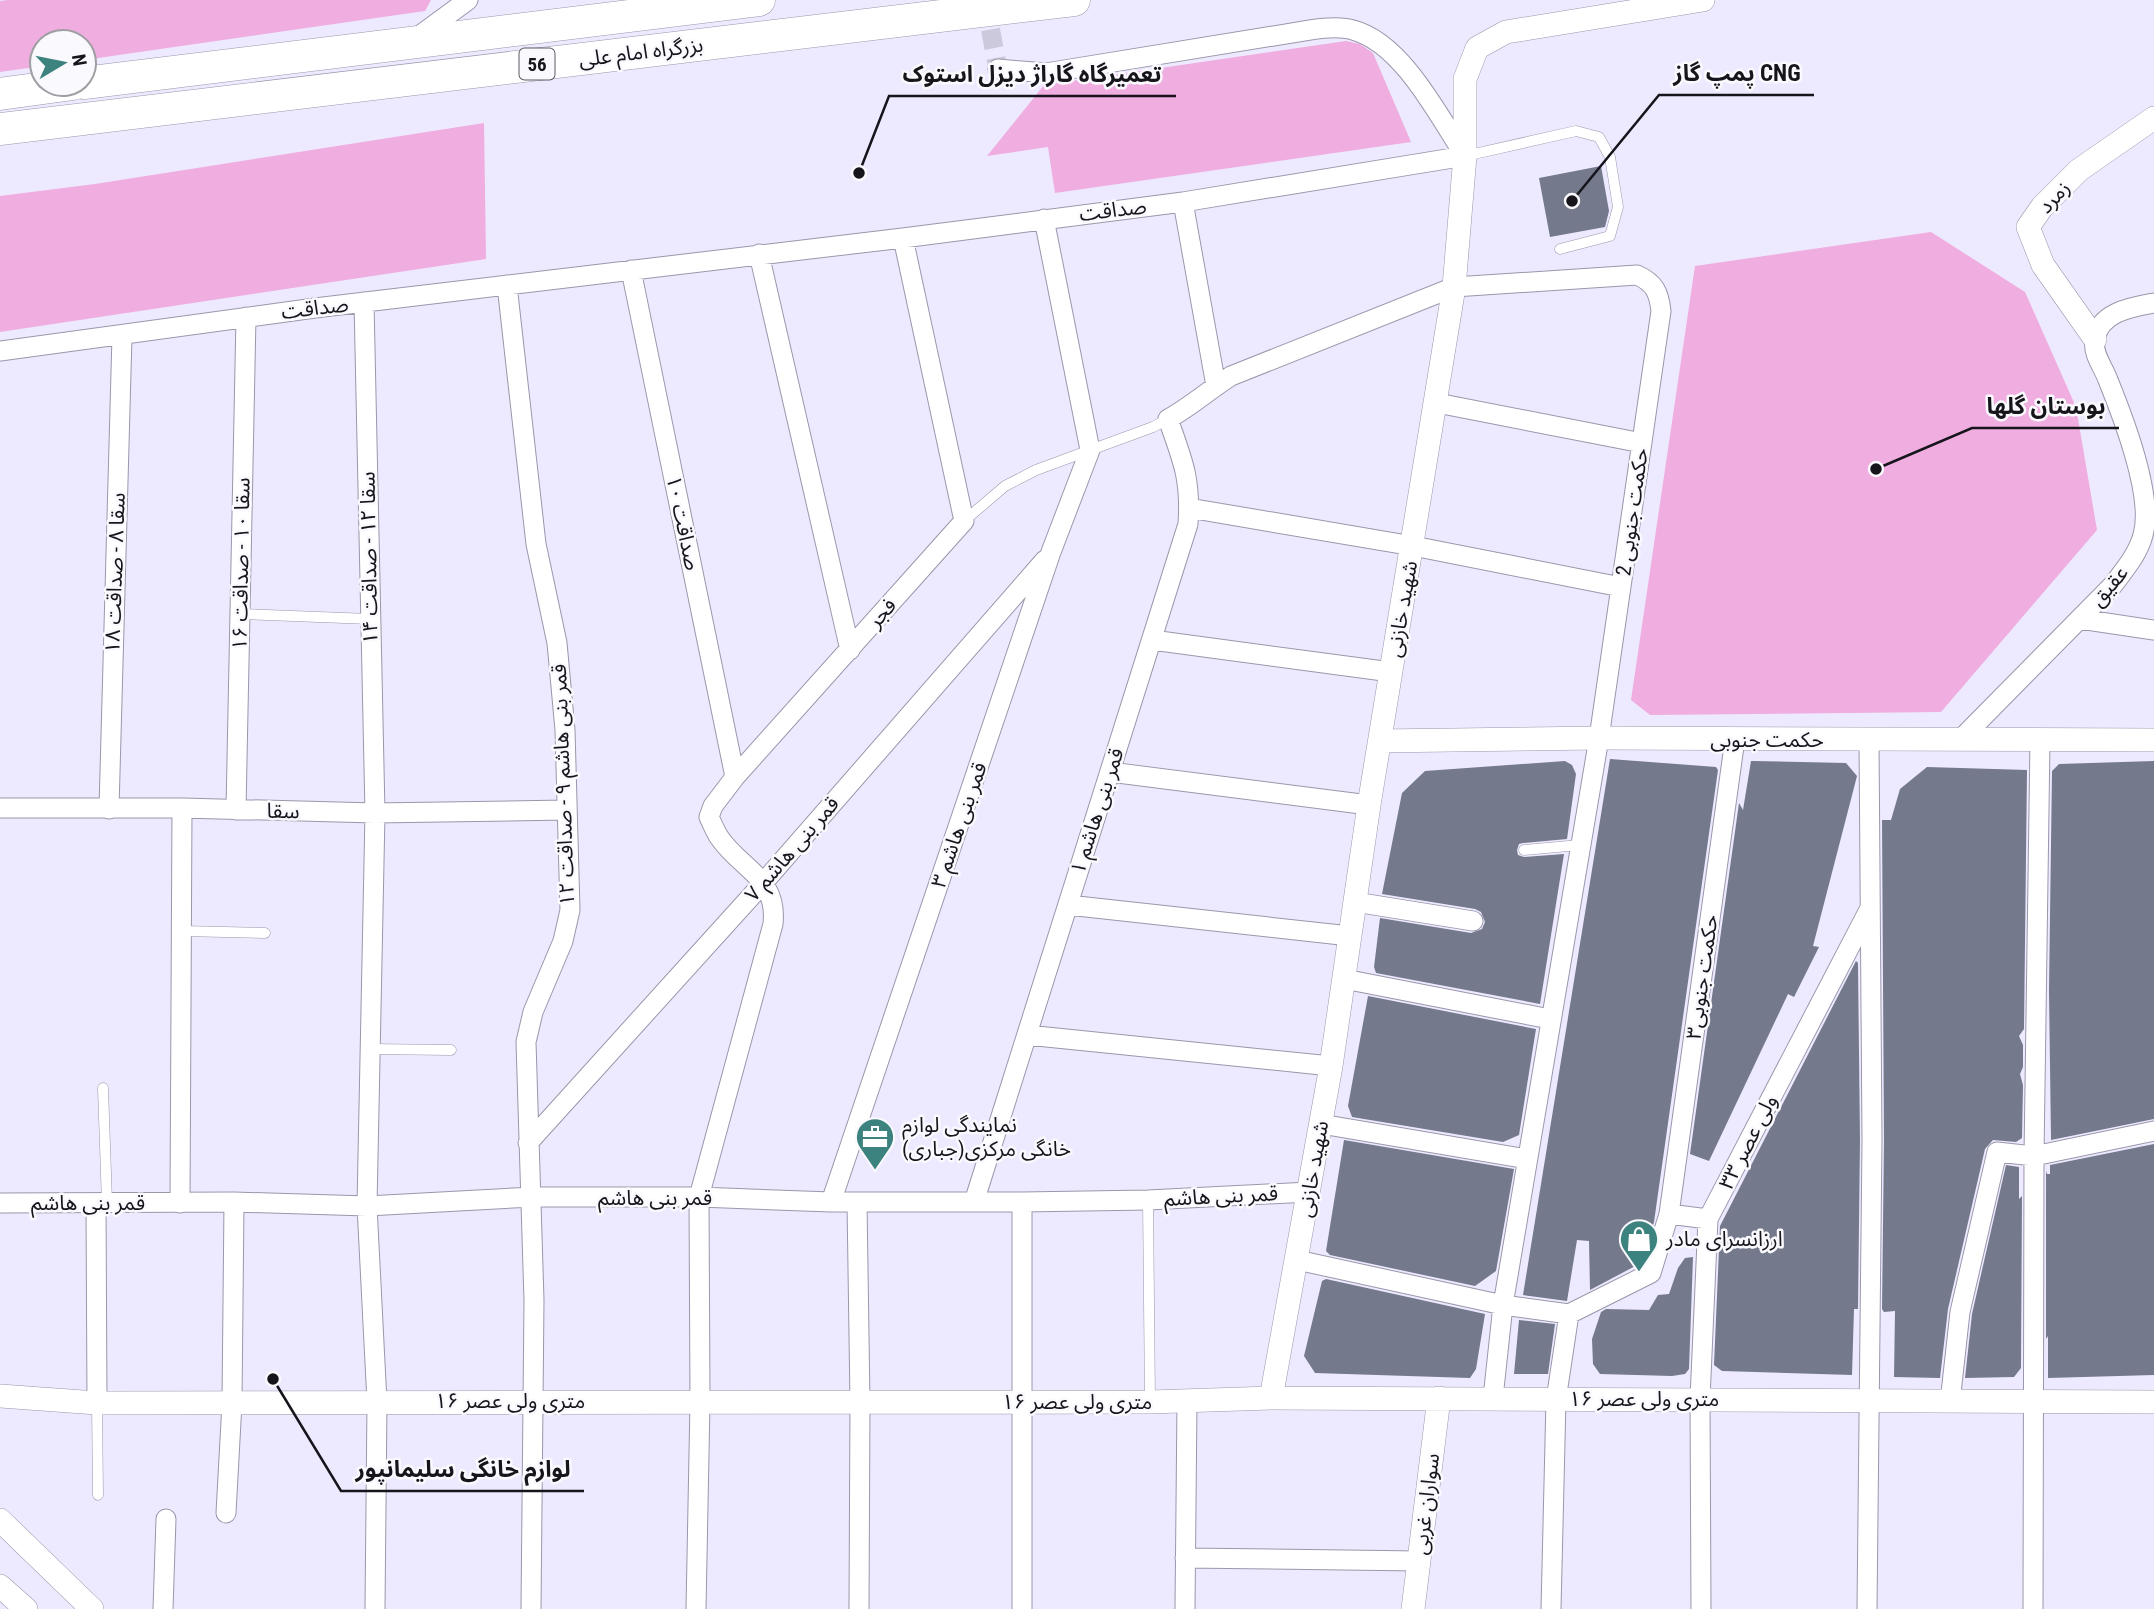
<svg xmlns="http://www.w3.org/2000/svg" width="2154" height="1609" font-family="'Roboto Condensed','Noto Sans Arabic',sans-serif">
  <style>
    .green { fill: #efade0 }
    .building { fill: #74798c }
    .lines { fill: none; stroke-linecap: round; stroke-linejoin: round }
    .minor-tunnel { stroke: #cdc9dd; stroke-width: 19; stroke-dasharray: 19 10; stroke-linecap: butt }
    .service-casing { stroke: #9a97ab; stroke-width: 11 }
    .minor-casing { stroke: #9a97ab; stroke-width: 21 }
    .tertiary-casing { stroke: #9a97ab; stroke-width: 24 }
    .trunk-casing { stroke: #9a97ab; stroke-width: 33 }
    .service { stroke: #fff; stroke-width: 10 }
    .minor { stroke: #fff; stroke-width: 19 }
    .tertiary { stroke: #fff; stroke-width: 23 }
    .trunk { stroke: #fff; stroke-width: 32 }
    .labels { text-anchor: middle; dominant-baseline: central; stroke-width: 5; stroke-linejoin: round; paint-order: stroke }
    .shield { fill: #faf9fd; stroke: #5a5960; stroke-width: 2 }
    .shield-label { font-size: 19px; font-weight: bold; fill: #16151c }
    .street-label { font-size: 21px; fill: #16151c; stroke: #faf9fd }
    .poi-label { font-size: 21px; fill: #16151c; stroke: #faf9fd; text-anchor: start }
    .leader { fill: none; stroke: #16151c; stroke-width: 2.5 }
    .callout-dot { fill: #16151c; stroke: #faf9fd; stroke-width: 2.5 }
    .callout-label { font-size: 23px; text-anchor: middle; font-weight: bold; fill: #16151c; stroke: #faf9fd; stroke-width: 5; stroke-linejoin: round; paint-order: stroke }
  </style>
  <rect width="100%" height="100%" fill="#ede9ff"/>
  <path class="green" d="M8 0H431L425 11 84 60V42H42V66L0 72V1Z
    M1346 41 1360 44 1373 53 1411 142 1055 193 1048 147 987 156 1044 85Z
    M484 123 486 259 0 332V196L95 184Z
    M1931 232 2025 292 2076 407 2097 530 1941 712 1650 715 1631 700 1695 266Z"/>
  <path class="building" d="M1601 166 1609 211 1605 227 1550 237 1539 178Z
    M1610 759 1716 767 1718 770 1654 1222 1641 1263 1590 1290 1589 1241 1577 1240 1567 1301 1523 1295Z
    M1565 761 1572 765 1576 774 1567 839 1523 843 1519 844 1517 850 1518 855 1524 857 1564 854 1540 1004 1376 973 1374 967 1380 918 1471 933 1482 929 1485 922 1481 912 1475 909 1382 894 1402 793 1425 771Z
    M1751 761 1846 763 1857 776 1813 946 1819 947 1794 997 1788 994 1709 1161 1690 1154 1739 803 1743 810Z
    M2154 761V1119L2051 1140 2049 990 2052 771 2059 764Z
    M1927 767 2027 770 2024 1029 2019 1036 2023 1045V1067L2020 1074 2023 1085 2022 1138 2016 1142 1993 1140 1985 1149 1948 1309 1940 1378 1894 1377 1895 1311 1884 1312 1882 1309 1884 1140 1882 820H1891L1900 789Z
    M1856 961 1858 963 1860 1140 1858 1309H1854L1852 1375 1722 1371 1714 1365 1720 1226Z
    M1368 996 1536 1029 1519 1135 1503 1142 1352 1117 1348 1106Z
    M1344 1140 1514 1169 1496 1271 1475 1286 1330 1255 1326 1251Z
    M2154 1144V1375L2048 1378V1336L2046 1339V1171L2047 1174H2050V1165Z
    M2006 1165 2019 1167V1199L2022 1196 2021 1368 2014 1377 1965 1378 1972 1314Z
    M1693 1257 1689 1369 1685 1374 1672 1376 1600 1374 1593 1364 1592 1339 1601 1312 1606 1309 1649 1310 1658 1295 1669 1294 1678 1268 1685 1258Z
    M1326 1279 1485 1314 1476 1369 1470 1378 1315 1373 1304 1356 1322 1281Z
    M1519 1320 1555 1324 1548 1374H1514Z"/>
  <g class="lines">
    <path class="minor-tunnel" d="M985 1 998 69"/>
    <g class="service-casing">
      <path id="service" d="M1465 156 1576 131 1599 137 1610 157 1618 207 1610 236 1560 249
        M964 521 1005 486 1036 470 1153 427 1168 419
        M240 614 370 619
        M1524 850 1580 845
        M182 931 265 933
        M370 1049 451 1050
        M103 1088 107 1203
        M1148 1200 1150 1402
        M97 1403 98 1495"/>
    </g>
    <g class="minor-casing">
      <path id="minor" d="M415 39 468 0
        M1183 202 1216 386
        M759 254 850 650
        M631 270 735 777
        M507 285 536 544 557 643 565 730 570 910 563 941 533 1012 526 1042 534 1300 531 1609
        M364 302 375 813 367 1206 377 1402 375 1609
        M0 351 315 308 903 238 1183 202 1465 156C1438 115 1402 43 1353 30 1340 26 1323 28 1310 30L1046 73 998 69
        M1437 403 1642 443
        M1189 508 1413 546 1621 587
        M2080 619 2154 630
        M1152 640 1391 672
        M1960 740 2113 585C2125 569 2138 554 2143 535 2154 496 2123 417 2108 380 2104 368 2092 354 2095 340 2099 312 2132 307 2154 303
        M1110 772 1369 805
        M0 808H182L375 813 566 810
        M109 809 122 336
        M236 810 246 317
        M1355 902 1473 921
        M1068 905 1350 936
        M1344 979 1550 1019
        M1027 1035 1331 1066
        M1321 1124 1527 1159
        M528 1143 764 882 1045 560
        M831 1202 1051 552 1090 450 1044 219
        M857 1202 860 1402 859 1609
        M974 1202 1188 524C1191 479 1183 461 1168 419 1190 407 1209 390 1231 376L1454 287 1637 275C1655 283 1659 293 1661 311L1599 738 1503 1305 1493 1398
        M1022 1202V1609
        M0 1203 234 1202 367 1206 532 1197H699L831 1202H1022L1148 1200 1309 1192
        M96 1203 97 1403
        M180 1203 182 808
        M1669 1214 1735 739
        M1297 1260 1503 1305 1569 1314
        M1950 1402 1960 1312 1997 1152 2034 1156 2154 1131
        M226 1513 232 1403 234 1202
        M1185 1558 1419 1561
        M163 1609 166 1519
        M696 1609 700 1402 699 1197 773 924C778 877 741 870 719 837 715 831 712 823 709 817L713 806 735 777 964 521 903 238
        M1185 1609 1187 1401
        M1551 1609 1556 1400 1569 1314 1651 1273 1669 1214 1708 1219
        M1701 1609 1700 1399 1708 1219 1870 908
        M1867 1609 1872 1140 1869 740
        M2033 1609 2034 1156 2040 740"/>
    </g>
    <g class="tertiary-casing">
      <path id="tertiary" d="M2095 339 2043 265 2028 227 2042 207 2079 170 2154 118
        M1380 741 1599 738 2154 740
        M0 1396 97 1403 1150 1402 1271 1398 2154 1402
        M1271 1398 1331 1066 1369 805 1454 287 1465 156V79L1477 48 1506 32 1703 0
        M0 1520 92 1609
        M0 1586 26 1609
        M1413 1609 1439 1398"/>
    </g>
    <g class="trunk-casing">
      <path id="trunk" d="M84 83 759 0
        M0 94 73 84
        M0 129 1074 0"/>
    </g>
    <use href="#service" class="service"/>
    <use href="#minor" class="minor"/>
    <use href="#tertiary" class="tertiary"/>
    <use href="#trunk" class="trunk"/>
  </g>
  <defs>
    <g id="office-pin" transform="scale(2.0125)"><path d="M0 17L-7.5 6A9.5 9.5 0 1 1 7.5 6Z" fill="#3c837f" stroke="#faf9fd"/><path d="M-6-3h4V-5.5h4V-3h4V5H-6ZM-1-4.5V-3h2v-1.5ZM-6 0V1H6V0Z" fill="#fff"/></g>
    <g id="shop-pin" transform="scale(2.0125)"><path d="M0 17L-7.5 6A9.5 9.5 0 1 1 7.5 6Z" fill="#3c837f" stroke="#faf9fd"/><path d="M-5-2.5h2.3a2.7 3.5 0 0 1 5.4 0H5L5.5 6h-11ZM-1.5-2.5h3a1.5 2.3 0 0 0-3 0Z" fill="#fff"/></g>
  </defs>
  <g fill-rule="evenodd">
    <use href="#office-pin" x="875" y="1137"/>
    <use href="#shop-pin" x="1639" y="1239"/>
  </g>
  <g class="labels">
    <rect class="shield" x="519.5" y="48.5" width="35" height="31" rx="5"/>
    <g class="shield-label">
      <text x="537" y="64">56</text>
    </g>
    <g class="street-label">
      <text transform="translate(641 52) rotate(-7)">بزرگراه امام علی</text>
      <text transform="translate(2054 197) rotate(-47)">زمرد</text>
      <text transform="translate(1113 210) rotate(-7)">صداقت</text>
      <text transform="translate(315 308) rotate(-7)">صداقت</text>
      <text transform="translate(1632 512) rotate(-82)">حکمت جنوبی 2</text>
      <text transform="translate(683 523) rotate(78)">صداقت ۱۰</text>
      <text transform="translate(369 558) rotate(-91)">سقا ۱۲ - صداقت ۱۴</text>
      <text transform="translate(241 564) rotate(-89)">سقا ۱۰ - صداقت ۱۶</text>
      <text transform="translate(115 573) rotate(-88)">سقا ۸ - صداقت ۱۸</text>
      <text transform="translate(2109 586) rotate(-49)">عقیق</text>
      <text transform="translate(1402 609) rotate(-80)">شهید خازنی</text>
      <text transform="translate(882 613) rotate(-49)">فجر</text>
      <text x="1767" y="740">حکمت جنوبی</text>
      <text transform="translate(563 785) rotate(-92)">قمر بنی هاشم ۹ - صداقت ۱۲</text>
      <text transform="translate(283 811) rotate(1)">سقا</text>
      <text transform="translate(1097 811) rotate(-72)">قمر بنی هاشم ۱</text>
      <text transform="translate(959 825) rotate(-71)">قمر بنی هاشم ۳</text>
      <text transform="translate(792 849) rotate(-49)">قمر بنی هاشم ۷</text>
      <text transform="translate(1702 977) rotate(-82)">حکمت جنوبی۳</text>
      <text transform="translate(1748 1142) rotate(-63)">ولی عصر ۳۳</text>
      <text transform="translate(1313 1169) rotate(-80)">شهید خازنی</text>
      <text transform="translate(1221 1196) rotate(-3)">قمر بنی هاشم</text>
      <text x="655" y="1198">قمر بنی هاشم</text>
      <text x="88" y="1203">قمر بنی هاشم</text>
      <text x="1644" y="1399">۱۶ متری ولی عصر</text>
      <text x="510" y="1401">۱۶ متری ولی عصر</text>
      <text x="1077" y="1402">۱۶ متری ولی عصر</text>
      <text transform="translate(1426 1504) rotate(-83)">سواران غربی</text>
    </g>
    <g class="poi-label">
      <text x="902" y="1125">نمایندگی لوازم<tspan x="902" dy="24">خانگی مرکزی(جباری)</tspan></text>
      <text x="1666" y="1239">ارزانسرای مادر</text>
    </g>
  </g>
  <path class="leader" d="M1572 201L1659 95H1814M859 173L889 96H1176M1876 469L1972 428H2119M273 1379L341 1491H584"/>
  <g class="callout-dot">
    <circle cx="1572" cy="201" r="7"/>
    <circle cx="859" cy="173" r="7"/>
    <circle cx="1876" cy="469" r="7"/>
    <circle cx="273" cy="1379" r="7"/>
  </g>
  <g class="callout-label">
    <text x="1737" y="81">پمپ گاز CNG</text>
    <text x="1032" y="82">تعمیرگاه گاراژ دیزل استوک</text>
    <text x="2046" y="414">بوستان گلها</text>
    <text x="463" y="1477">لوازم خانگی سلیمانپور</text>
  </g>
  <g transform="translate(63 63) rotate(80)"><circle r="33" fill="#faf9fd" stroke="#9f9ea3" stroke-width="2"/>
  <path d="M0-5L12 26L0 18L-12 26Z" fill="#3c837f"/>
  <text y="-10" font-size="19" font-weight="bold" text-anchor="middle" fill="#16151c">N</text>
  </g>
</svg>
